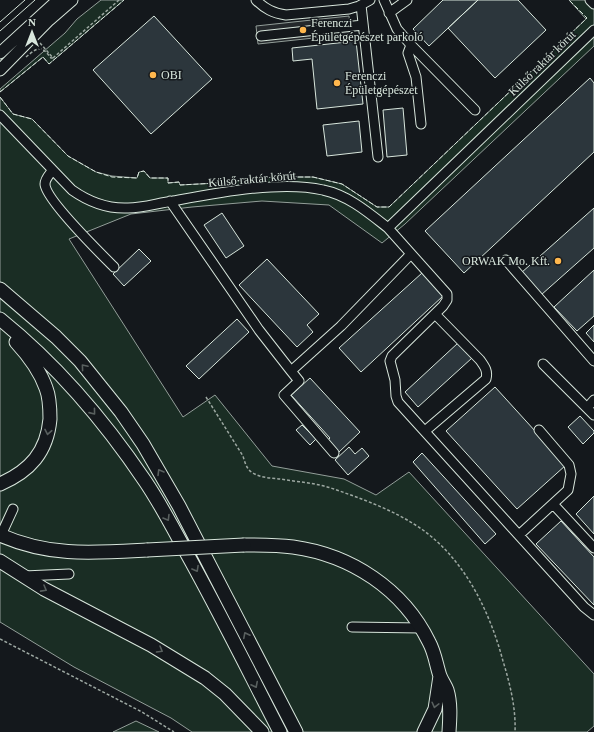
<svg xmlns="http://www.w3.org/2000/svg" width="594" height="732" font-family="Georgia,serif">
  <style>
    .green { fill: #1a2d24; stroke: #939e99 }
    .parking { fill: #24282b; stroke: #939e99 }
    .building { fill: #2c363c; stroke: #d8e6dc }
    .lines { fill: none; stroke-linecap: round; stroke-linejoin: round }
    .minor-casing { stroke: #d8e6dc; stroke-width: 11 }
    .major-casing { stroke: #d8e6dc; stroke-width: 13 }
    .highway-casing { stroke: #d8e6dc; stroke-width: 15 }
    .path { stroke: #9da8a2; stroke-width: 1.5; stroke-dasharray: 3 2; stroke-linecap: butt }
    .minor { stroke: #14181c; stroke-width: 9 }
    .major { stroke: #14181c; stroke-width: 11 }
    .highway { stroke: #14181c; stroke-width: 13 }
    .tram { stroke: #d8e6dc; stroke-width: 1 }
    .highway-bridge-casing { stroke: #d8e6dc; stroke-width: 15; stroke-linecap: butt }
    .highway-bridge { stroke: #14181c; stroke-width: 13 }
    .fence { stroke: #d8e6dc; stroke-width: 1; stroke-dasharray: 5 2; stroke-linecap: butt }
    .oneway { stroke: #59605f }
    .poi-dot { fill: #ffb74d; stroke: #14181c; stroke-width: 1.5 }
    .labels { text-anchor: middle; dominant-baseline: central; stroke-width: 3; stroke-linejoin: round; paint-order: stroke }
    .poi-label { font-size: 12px; fill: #d8e6dc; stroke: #14181c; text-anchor: start }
    .street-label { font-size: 12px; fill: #d8e6dc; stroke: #14181c }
  </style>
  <rect width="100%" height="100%" fill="#14181c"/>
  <path class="green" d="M101 0H124L49 64 43 57 0 92V89L65 33 77 19Z
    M569 0H594V46L405 224 382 243 329 205 262 201 192 207 131 214 69 239 183 417 215 395 272 466 344 479 376 495 409 472 594 674V726L587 732H192L171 718 74 667 0 622V97L13 114 32 119 68 156 96 172 112 176 137 178 139 172 144 171 150 178H168V183L179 182 180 185 217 183 274 177H313L342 184 377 207H389L586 19Z
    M136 721 159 732H113Z"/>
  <path class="parking" d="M349 16 351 34 258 44 256 26Z"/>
  <path class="building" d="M443 0H478L429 46 413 29Z
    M478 0H518L546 30 495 78 448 28Z
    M154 16 212 79 151 134 93 70Z
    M356 41 363 104 317 109 312 59 293 61 292 48Z
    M590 78 594 83V152L464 273 425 231Z
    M403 108 407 155 387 157 383 110Z
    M359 121 362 152 327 156 323 125Z
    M594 208V248L541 295 521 273Z
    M222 213 244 246 226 258 204 225Z
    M139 249 151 261 124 286 113 274Z
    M267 259 319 314 307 325 313 332 297 347 239 285Z
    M594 270V316L577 331 554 307Z
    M422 273 443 296 361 372 339 348Z
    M237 319 249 332 199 379 186 366Z
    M594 325V342L586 333Z
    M458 343 472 358 418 407 405 392Z
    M310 378 360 432 338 453 327 441 330 438 291 395Z
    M495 387 566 465 517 509 446 431Z
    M580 416 594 431V433L583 444 568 427Z
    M302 425 316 439 310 445 296 430Z
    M349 447 355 454 362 448 369 456 348 475 335 460Z
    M422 453 496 534 485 544 413 462Z
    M594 496V534L576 514Z
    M561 521 594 557V605L536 544Z"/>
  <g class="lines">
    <g class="minor-casing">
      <path id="minor" d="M256 0C265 9 273 13 286 15L349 9 359 6 370 0
        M384 0 397 29 411 45 475 110
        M590 0 594 4
        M361 5 378 157
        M389 13 407 0
        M261 36 363 25
        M411 45 408 53 416 77 421 124
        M0 115 72 190C89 202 107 209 128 208 143 208 158 203 173 201 216 193 281 180 323 190 348 195 369 213 388 228L594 30
        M52 171C49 175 45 179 45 184 45 199 102 255 114 267
        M170 201 259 330 291 371 341 326 411 254
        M388 228 447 294V300L443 306 392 356 390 361 395 380 396 396 398 402 584 607 594 615
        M506 260 594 361
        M543 364 587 408 594 400
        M291 371 299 381 284 395 334 453
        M587 408 594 415
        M425 431 486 379C488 371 485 367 480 360L435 314
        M553 504 594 548
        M1 535 13 509
        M519 535 568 490 571 474 569 465 539 430
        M24 576 69 574
        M352 627 421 628"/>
    </g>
    <g class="major-casing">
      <path id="major" d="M0 53 58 0
        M0 70 49 20 72 0"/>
    </g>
    <g class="highway-casing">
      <path id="highway" d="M0 289 56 337 80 361 121 412 143 444 179 506 296 732
        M0 319C57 365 104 420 145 481 160 503 173 528 186 552 219 611 249 672 280 732
        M0 484C30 471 47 452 50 419 50 409 50 398 46 388 40 371 28 355 16 342
        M0 535C50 557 93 553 147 550
        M244 545C260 545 277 545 293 547 351 555 403 589 429 642 435 653 436 664 440 676 442 681 445 685 447 690 451 703 450 718 449 732
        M0 561 44 589 151 645 205 678 225 694 262 732
        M424 732 435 709 440 676"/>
    </g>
    <path class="path" d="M40 43 53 58
      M26 57C38 47 41 45 51 58H53
      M53 58 119 0
      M206 397 243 456C245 463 247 470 253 473 261 478 271 478 280 479 298 482 317 483 334 489 362 499 391 509 417 526 463 556 489 609 503 661 510 684 516 708 515 732
      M0 639 142 712 174 732"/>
    <use href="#minor" class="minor"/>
    <use href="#major" class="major"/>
    <use href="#highway" class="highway"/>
    <path class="tram" d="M0 22 25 0
      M0 31 35 0"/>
    <g class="highway-bridge-casing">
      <path id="highway-bridge" d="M147 550 244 545"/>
    </g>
    <use href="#highway-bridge" class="highway-bridge"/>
    <path class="fence" d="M0 92 43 57 49 64 124 0
      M0 97 13 114 32 119 68 156 96 172 112 177 137 178 139 172 144 171 150 178H168V183L179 182 180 185 217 183 274 177H313L342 184 377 207H389L587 18 569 0"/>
  </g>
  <defs><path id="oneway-chevron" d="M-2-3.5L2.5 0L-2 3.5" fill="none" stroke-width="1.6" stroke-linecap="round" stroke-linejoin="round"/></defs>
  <g class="oneway">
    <use href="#oneway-chevron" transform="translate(84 367) rotate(-130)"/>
    <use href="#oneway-chevron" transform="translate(93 412) rotate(51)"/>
    <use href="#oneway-chevron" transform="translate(48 432) rotate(101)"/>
    <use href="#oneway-chevron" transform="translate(160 472) rotate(-121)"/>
    <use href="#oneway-chevron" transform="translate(167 518) rotate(59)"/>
    <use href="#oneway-chevron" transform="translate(196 569) rotate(61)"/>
    <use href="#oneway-chevron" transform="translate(44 589) rotate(29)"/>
    <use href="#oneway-chevron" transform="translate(246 635) rotate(-117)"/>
    <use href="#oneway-chevron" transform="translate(160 650) rotate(30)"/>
    <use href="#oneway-chevron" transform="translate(255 685) rotate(63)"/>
    <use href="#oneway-chevron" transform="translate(435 705) rotate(104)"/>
  </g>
  <g class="poi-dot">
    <circle cx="303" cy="30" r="4"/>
    <circle cx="153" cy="75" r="4"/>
    <circle cx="337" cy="83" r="4"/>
    <circle cx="558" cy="261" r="4"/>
  </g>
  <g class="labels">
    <g class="poi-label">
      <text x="311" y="23">Ferenczi<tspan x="311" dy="14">Épületgépészet parkoló</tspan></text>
      <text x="161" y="75">OBI</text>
      <text x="345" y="76">Ferenczi<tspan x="345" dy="14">Épületgépészet</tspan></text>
      <text x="550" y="261" text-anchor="end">ORWAK Mo. Kft.</text>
    </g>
    <g class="street-label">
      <text transform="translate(542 63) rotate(-44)">Külső raktár körút</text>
      <text transform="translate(252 179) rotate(-5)">Külső raktár körút</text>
    </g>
  </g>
  <g transform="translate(32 32)" stroke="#14181c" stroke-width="3" paint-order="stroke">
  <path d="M0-3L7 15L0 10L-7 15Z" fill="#d8e6dc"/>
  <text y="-6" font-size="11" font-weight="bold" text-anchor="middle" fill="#d8e6dc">N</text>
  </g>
</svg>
